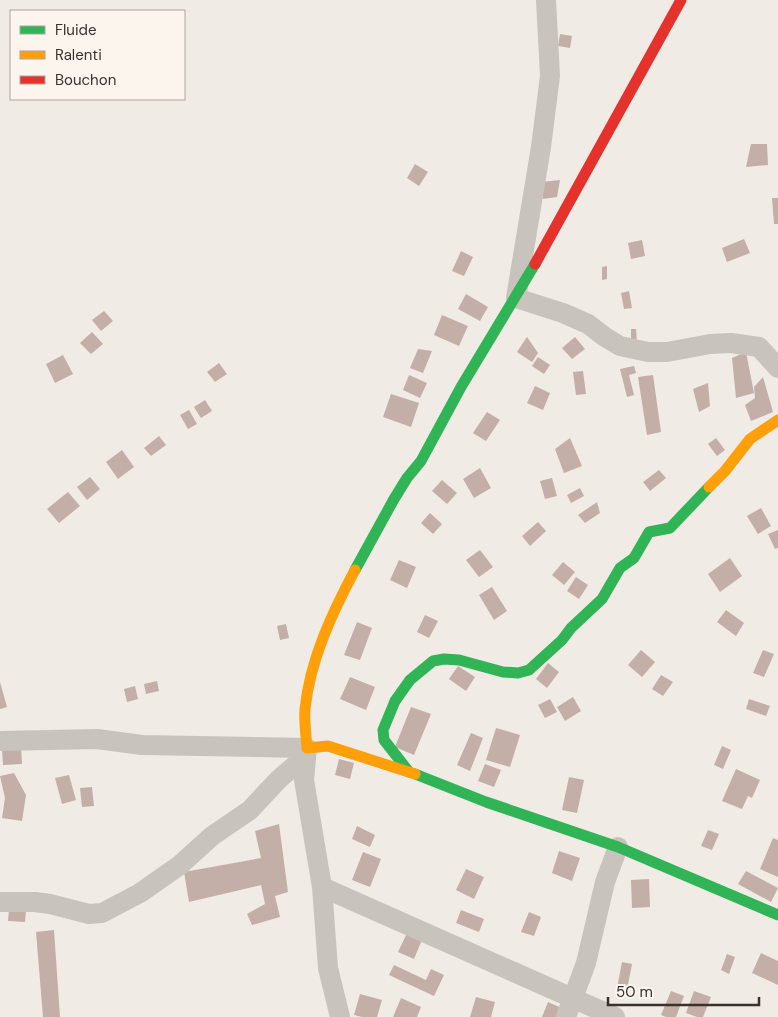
<svg xmlns="http://www.w3.org/2000/svg" width="778" height="1017" font-family="'DM Sans',sans-serif">
  <style>
    .building { fill: #c3afa7 }
    .lines { fill: none; stroke-linecap: round; stroke-linejoin: round }
    .street { stroke: #c9c3be; stroke-width: 20 }
    .fast { stroke: #30b455; stroke-width: 11 }
    .slow { stroke: #ff9f0a; stroke-width: 11 }
    .jam { stroke: #e5322d; stroke-width: 11 }
  </style>
  <rect width="100%" height="100%" fill="#f0ebe5"/>
  <path class="building" d="M560 34 572 36 570 48 558 46Z
    M751 144H767L768 165 746 167Z
    M415 164 428 172 419 186 407 178Z
    M560 180 557 197 543 199 542 182Z
    M772 198H778V224H774Z
    M744 239 750 253 727 262 722 248Z
    M642 240 645 256 631 259 628 243Z
    M461 251 473 257 464 276 452 271Z
    M607 266V279L602 280V267Z
    M629 291 632 308 624 309 621 293Z
    M466 294 488 307 480 321 458 309Z
    M104 311 113 321 101 331 92 320Z
    M442 315 468 326 459 346 434 335Z
    M631 329H636L637 342H631Z
    M92 332 103 344 91 354 80 343Z
    M527 337 538 353 532 362 517 352Z
    M575 337 585 349 572 359 562 348Z
    M418 349 432 351 423 373 410 368Z
    M746 352 754 393 736 398 732 358Z
    M63 355 73 374 55 383 46 364Z
    M538 357 550 365 544 374 532 366Z
    M219 363 227 374 215 382 207 372Z
    M634 366 636 373 629 375 634 395 627 397 620 369Z
    M583 371 586 394 576 395 573 372Z
    M409 375 427 383 420 398 403 390Z
    M653 375 661 432 647 435 638 377Z
    M763 377 773 412 751 421 745 405 755 398 754 387Z
    M708 383 710 406 699 412 693 389Z
    M535 386 550 393 543 410 527 403Z
    M391 394 419 403 411 427 383 417Z
    M205 400 212 411 201 418 194 407Z
    M189 410 197 424 188 429 180 415Z
    M487 412 500 420 486 441 473 433Z
    M159 436 166 445 151 456 144 448Z
    M570 438 582 466 564 473 555 449Z
    M716 438 725 450 717 456 708 444Z
    M122 450 134 467 118 479 106 462Z
    M480 468 491 488 474 498 463 479Z
    M659 470 666 478 650 491 643 482Z
    M90 477 100 489 87 500 77 487Z
    M552 478 557 496 545 499 540 481Z
    M442 480 457 493 447 504 432 491Z
    M580 488 584 496 571 503 567 495Z
    M68 492 80 506 59 523 47 509Z
    M597 502 600 513 585 523 578 515Z
    M761 508 771 526 758 534 747 516Z
    M430 513 442 524 433 534 421 523Z
    M538 522 546 531 530 546 522 536Z
    M778 530V548L775 549 768 534Z
    M480 550 493 567 479 577 466 560Z
    M730 558 742 576 720 592 708 574Z
    M399 560 416 567 407 588 390 580Z
    M563 562 575 572 564 585 552 575Z
    M576 577 588 585 579 599 567 591Z
    M492 587 507 611 494 620 479 595Z
    M726 610 744 623 736 636 717 622Z
    M425 615 438 621 429 638 417 632Z
    M357 622 372 628 360 660 344 655Z
    M286 624 289 638 280 640 277 626Z
    M641 650 655 662 642 677 628 665Z
    M763 650 774 654 764 677 753 673Z
    M548 663 559 672 547 688 536 679Z
    M458 666 475 677 466 691 449 679Z
    M661 675 673 682 663 696 652 689Z
    M350 677 375 687 366 710 340 699Z
    M157 681 159 691 146 694 144 684Z
    M0 682 7 707 0 709Z
    M135 686 138 699 127 702 124 689Z
    M573 697 581 711 565 721 557 707Z
    M550 699 557 712 545 718 538 705Z
    M749 699 770 706 766 716 746 709Z
    M411 707 431 714 414 755 395 747Z
    M496 728 520 735 510 767 486 760Z
    M471 733 483 738 470 771 457 765Z
    M722 746 731 750 723 769 714 765Z
    M21 747 22 764 3 765 2 749Z
    M339 759 354 763 350 779 335 775Z
    M485 764 501 770 494 787 478 781Z
    M736 769 760 780 752 798 748 796 742 809 722 801Z
    M14 773 26 795 22 821 2 818 5 798 0 776Z
    M69 775 76 800 62 804 55 778Z
    M569 777 584 780 577 813 562 810Z
    M92 787 94 806 82 807 80 788Z
    M279 824 288 892 275 896 280 917 252 925 247 914 265 904 261 885 189 902 184 872 261 858 255 831Z
    M357 826 375 835 370 847 352 839Z
    M708 830 719 834 712 850 701 846Z
    M773 838 778 840V877L760 869Z
    M559 851 580 858 572 881 552 873Z
    M363 852 381 859 370 887 352 880Z
    M466 869 484 877 474 899 456 890Z
    M746 871 778 888 771 902 738 884Z
    M649 879 650 907 632 908 631 880Z
    M9 909 26 910 25 922 8 921Z
    M461 910 484 919 479 932 456 923Z
    M529 912 541 917 534 936 521 932Z
    M409 929 424 935 414 959 398 952Z
    M54 930 60 1017H43L36 932Z
    M761 953 778 961V985L752 973Z
    M727 954 735 957 729 974 721 970Z
    M622 962 632 964 627 990 617 988Z
    M394 965 426 980 431 969 444 975 434 996 389 975Z
    M671 991 684 996 676 1017H666L661 1015Z
    M694 991 711 997 703 1017H697L686 1013Z
    M360 994 382 1000 377 1017H362L354 1015Z
    M476 997 495 1002 491 1017H470Z
    M401 998 421 1007 417 1017H393Z
    M548 1002 566 1010 563 1017H542Z"/>
  <g class="lines">
    <path class="street" d="M546 0 550 76 541 147 516 298 563 313 588 324 605 337 620 346 648 352H667L710 344 731 343 759 347 778 368
      M0 741 97 739 142 745 307 748 304 780 322 887 328 968 340 1017
      M322 887 615 1017
      M0 902H35L50 904 89 914 102 913 140 893 180 865 212 836 250 810 279 779 306 756
      M566 1017 586 963 605 882 618 847"/>
    <path class="fast" d="M355 570 394 499 407 478 421 461 461 387 535 264
      M409 772 384 740 383 730 395 701 410 680 433 661 444 659 459 660 503 672 518 673 529 670 562 640 571 628 602 599 620 568 634 558 649 532 670 528 709 487
      M415 774 486 802 618 847 778 915"/>
    <path class="slow" d="M709 487 725 471 750 439 778 420
      M355 570C332 613 310 660 305 709 304 722 306 735 307 748L328 746 415 774"/>
    <path class="jam" d="M535 264 681 0"/>
  </g>
  <rect x="10" y="10" width="175" height="90" fill="#fbf5ee" stroke="#aea6a0"/>
  <rect x="20" y="26" width="25" height="8" fill="#30b455" stroke="#aea6a0"/>
  <text x="55" y="35" font-size="15" fill="#3b302b">Fluide</text>
  <rect x="20" y="51" width="25" height="8" fill="#ff9f0a" stroke="#aea6a0"/>
  <text x="55" y="60" font-size="15" fill="#3b302b">Ralenti</text>
  <rect x="20" y="76" width="25" height="8" fill="#e5322d" stroke="#aea6a0"/>
  <text x="55" y="85" font-size="15" fill="#3b302b">Bouchon</text>
  <path d="M608 997v8h151v-8" fill="none" stroke="#3b302b" stroke-width="2.5"/>
  <text x="616" y="997" font-size="15" fill="#3b302b" stroke="#fbf5ee" stroke-width="4" paint-order="stroke">50 m</text>
</svg>
